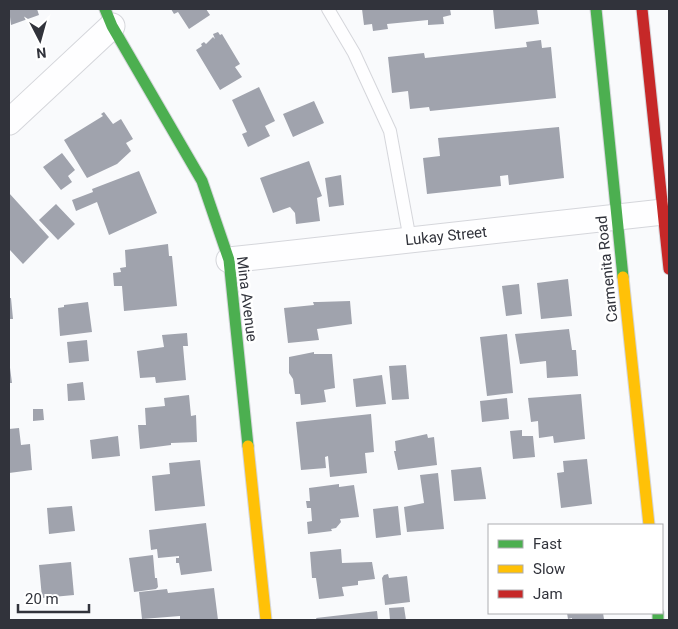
<svg xmlns="http://www.w3.org/2000/svg" width="678" height="629" font-family="Roboto,sans-serif">
  <style>
    .building { fill: #a0a3ad }
    .lines { fill: none; stroke-linecap: round; stroke-linejoin: round }
    .lane-casing { stroke: #d5d6db; stroke-width: 14 }
    .street-casing { stroke: #d5d6db; stroke-width: 27 }
    .fast-casing { stroke: #d5d6db; stroke-width: 13 }
    .slow-casing { stroke: #d5d6db; stroke-width: 13 }
    .jam-casing { stroke: #d5d6db; stroke-width: 13 }
    .lane { stroke: #fefeff; stroke-width: 12 }
    .street { stroke: #fefeff; stroke-width: 25 }
    .fast { stroke: #4caf50; stroke-width: 11 }
    .slow { stroke: #ffc107; stroke-width: 11 }
    .jam { stroke: #c62828; stroke-width: 11 }
    .labels { text-anchor: middle; dominant-baseline: central; stroke-width: 5; stroke-linejoin: round; paint-order: stroke }
    .street-label { font-size: 15px; fill: #31333b; stroke: #fff }
  </style>
  <rect width="100%" height="100%" fill="#f9fafc"/>
  <path class="building" d="M9 9H37L39 15 11 25Z
    M171 9H206L210 15 189 29 178 12 174 14Z
    M362 9H450L451 15 443 17 444 24 428 25V20L387 24 388 29 373 31 372 24 364 25Z
    M493 9H537L539 24 495 29Z
    M218 32 220 35 222 34 240 64 235 67 242 77 220 90 196 50 202 46 201 44 204 42 206 44 213 37 215 39 213 34Z
    M541 40 542 48 551 47 556 98 430 111 429 107 410 109 408 91 392 93 388 57 424 53 425 58 527 47 526 42Z
    M259 87 275 121 265 126 270 136 248 147 242 134 247 132 232 100Z
    M314 101 324 123 293 137 283 114Z
    M104 112 113 124 121 119 133 139 126 143 131 151 117 164 87 178 64 140 103 116 101 114Z
    M559 127 564 178 509 185 508 175 500 176 501 186 427 194 423 158 440 156 438 138Z
    M62 153 75 170 68 176 72 182 61 190 43 167Z
    M309 161 322 196 317 198 320 221 296 224 295 213 290 207 273 213 260 178Z
    M139 171 157 213 109 235 97 202 76 211 72 200 93 192 92 189Z
    M341 175 344 205 329 207 325 178Z
    M9 193 49 237 23 264 9 249Z
    M56 204 75 224 58 240 39 220Z
    M168 244 169 256H172L177 306 124 311 122 286H114L113 273 121 272 120 268 126 267 125 250Z
    M568 279 572 316 541 319 537 283Z
    M519 284 522 314 506 316 502 286Z
    M9 298H11L13 319H9Z
    M350 301 352 324 317 329 319 340 288 343 284 308 314 305 313 302H318Z
    M88 302 92 332 60 336 58 308 64 307V305Z
    M569 329 572 350H576L578 376 547 378 546 361 520 364 515 334Z
    M187 333 188 346H183L186 380 156 383 155 377 140 378 137 351 164 347 162 335Z
    M507 334 513 393 487 396 480 337Z
    M87 340 89 361 69 363 67 342Z
    M314 352V354H332L335 388 324 390 326 402 301 405 300 394H295L293 379 289 373V357Z
    M9 360 12 383H9Z
    M406 365 409 399 392 400 389 366Z
    M382 375 386 404 356 407 353 379Z
    M83 382 85 400 68 401 67 384Z
    M581 394 585 439 554 443 553 436 539 438 538 421 531 422 528 398Z
    M189 395 191 416 196 415 197 442 171 443V445L140 449 138 425H146L145 408 165 406 164 398Z
    M507 398 509 419 482 422 480 401Z
    M33 409H43L44 420 33 421Z
    M371 414 374 452 365 453 367 473 330 477 328 456 325 457 326 468 301 470 296 422Z
    M19 428 21 445 30 444 32 470 9 473V429Z
    M522 430V436H533L535 457 513 459 510 431Z
    M427 434 428 438 434 437 437 465 398 470 394 451H396L395 441Z
    M118 436 120 456 92 459 90 440Z
    M587 459 592 504 561 508 557 473 564 472 563 461Z
    M200 460 205 506 155 511 152 476 170 474 169 463Z
    M481 467 486 499 454 501 451 470Z
    M438 473 444 529 407 532 404 507 424 503 420 475Z
    M339 484V487L354 485 359 517 340 519 341 522 336 528 331 529 332 531 308 534 307 522 312 521 311 508H307L306 501H310L309 488Z
    M72 506 75 531 49 534 47 508Z
    M398 506 401 535 376 538 373 509Z
    M206 523 212 571 181 575 179 563H176V558H179V556L158 558 157 549 151 550 149 530Z
    M341 549 342 563 372 562 375 579 358 581V585L342 587 344 596 319 599 316 578H312L310 552Z
    M153 555 155 578H157L158 587 156 589 134 592 129 558Z
    M71 562 74 595 42 598 39 565Z
    M388 574 389 578 407 576 410 602 385 605 382 578 384 575Z
    M214 588 218 620H180V616L142 619 139 592 167 589 168 593Z
    M404 607 406 620H390L389 608Z
    M377 611 378 620H317L316 618Z
    M567 613H603L604 619 572 620V618L568 619Z"/>
  <g class="lines">
    <g class="lane-casing">
      <path id="lane" d="M328 9 354 53 390 131 410 240"/>
    </g>
    <g class="street-casing">
      <path id="street" d="M9 122 112 26
        M229 260 663 212"/>
    </g>
    <g class="fast-casing">
      <path id="fast" d="M105 9 112 26 202 181 229 260 248 446
        M596 9 623 277
        M658 613V620"/>
    </g>
    <g class="slow-casing">
      <path id="slow" d="M623 277 649 525
        M248 446 266 620"/>
    </g>
    <g class="jam-casing">
      <path id="jam" d="M642 9 669 269"/>
    </g>
    <use href="#lane" class="lane"/>
    <use href="#street" class="street"/>
    <use href="#fast" class="fast"/>
    <use href="#slow" class="slow"/>
    <use href="#jam" class="jam"/>
  </g>
  <g class="labels">
    <g class="street-label">
      <text transform="translate(446 236) rotate(-6)">Lukay Street</text>
      <text transform="translate(607 269) rotate(-96)">Carmenita Road</text>
      <text transform="translate(247 299) rotate(83)">Mina Avenue</text>
    </g>
  </g>
  <rect width="678" height="629" fill="none" stroke="#31333b" stroke-width="20"/>
  <rect x="488" y="524" width="175" height="90" fill="#ffffff" stroke="#adadb1"/>
  <rect x="498" y="540" width="25" height="8" fill="#4caf50" stroke="#adadb1"/>
  <text x="533" y="549" font-size="15" fill="#31333b">Fast</text>
  <rect x="498" y="565" width="25" height="8" fill="#ffc107" stroke="#adadb1"/>
  <text x="533" y="574" font-size="15" fill="#31333b">Slow</text>
  <rect x="498" y="590" width="25" height="8" fill="#c62828" stroke="#adadb1"/>
  <text x="533" y="599" font-size="15" fill="#31333b">Jam</text>
  <g transform="translate(40 40) rotate(174)" stroke="#ffffff" stroke-width="4" paint-order="stroke">
  <path d="M0-4L9 19L0 12L-9 19Z" fill="#31333b"/>
  <text y="-8" font-size="14" font-weight="bold" text-anchor="middle" fill="#31333b">N</text>
  </g>
  <path d="M18 604v8h71v-8" fill="none" stroke="#31333b" stroke-width="2.5"/>
  <text x="25" y="604" font-size="15" fill="#31333b" stroke="#ffffff" stroke-width="4" paint-order="stroke">20 m</text>
</svg>
